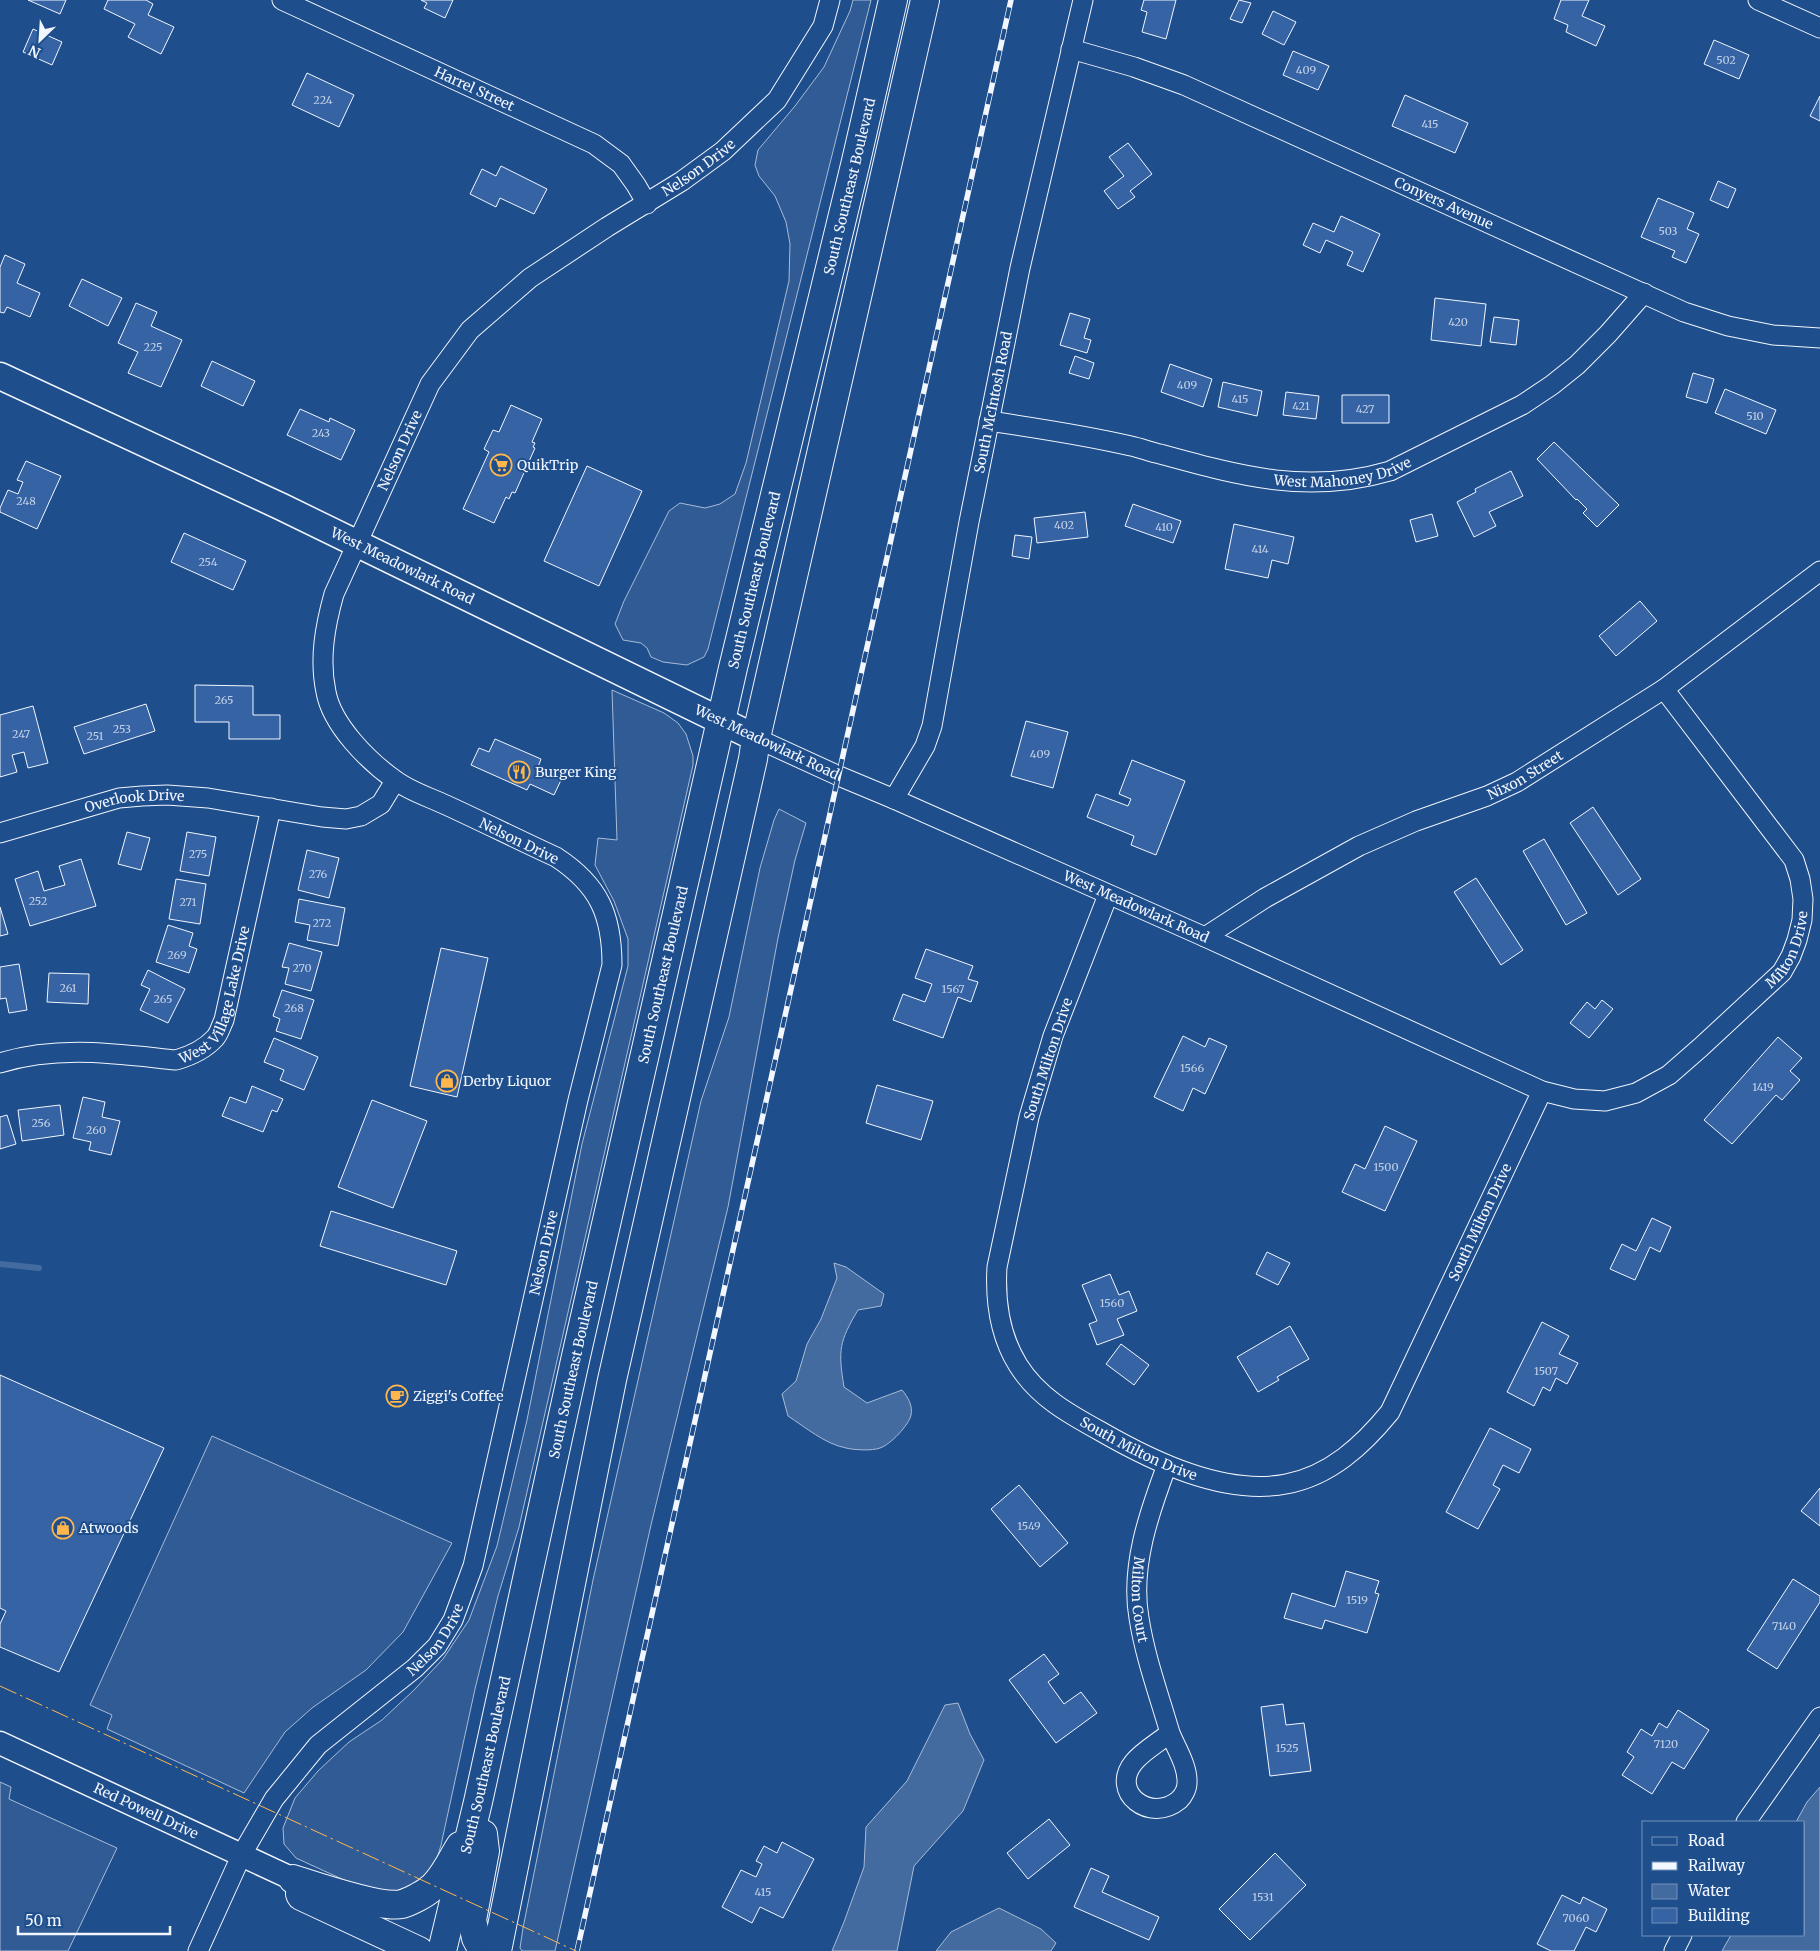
<svg xmlns="http://www.w3.org/2000/svg" width="1820" height="1951" font-family="Merriweather,serif">
  <style>
    .built { fill: #305b95; stroke: #a8bbd7 }
    .water { fill: #446ba0; stroke: #a8bbd7 }
    .lines { fill: none; stroke-linecap: round; stroke-linejoin: round }
    .stream { stroke: #446ba0; stroke-width: 6 }
    .building { fill: #3563a3; stroke: #f2f6ff }
    .minor-casing { stroke: #f2f6ff; stroke-width: 21 }
    .tertiary-casing { stroke: #f2f6ff; stroke-width: 25 }
    .secondary-casing { stroke: #f2f6ff; stroke-width: 29 }
    .primary-casing { stroke: #f2f6ff; stroke-width: 30 }
    .minor { stroke: #1f4e8c; stroke-width: 19 }
    .tertiary { stroke: #1f4e8c; stroke-width: 22 }
    .secondary { stroke: #1f4e8c; stroke-width: 26 }
    .primary { stroke: #1f4e8c; stroke-width: 28 }
    .rail-casing { stroke: #f2f6ff; stroke-width: 5.5 }
    .rail { stroke: #1f4e8c; stroke-width: 4; stroke-dasharray: 11; stroke-linecap: butt }
    .power { stroke: #ffb74d; stroke-width: 1; stroke-dasharray: 18 4 2.5 4; stroke-linecap: butt }
    .labels { text-anchor: middle; dominant-baseline: central; stroke-width: 4; stroke-linejoin: round; paint-order: stroke }
    .number-label { font-size: 11px; fill: #c3d1e8 }
    .street-label { font-size: 14px; fill: #f2f6ff; stroke: #1f4e8c }
    .poi-label { font-size: 14px; fill: #f2f6ff; stroke: #1f4e8c; text-anchor: start }
  </style>
  <rect width="100%" height="100%" fill="#1f4e8c"/>
  <path class="built" d="M853 0H871L708 649 704 657 687 665 663 662 651 657 647 648 641 643 623 640 615 624 624 601 669 511 680 503 705 508 720 504 735 494 746 463 789 281 790 244 786 222 775 196 759 176 755 165 758 150 795 106 824 67 850 11Z
    M612 690 664 713 678 723 686 734 693 756V765L519 1527 498 1596 475 1689 441 1845 434 1869 423 1882 404 1891H368L296 1858 284 1844 283 1828 295 1798 318 1771 349 1742 382 1720 414 1690 443 1659 469 1620 497 1546 527 1420 582 1144 628 966V939L614 901 595 865 598 838 617 840Z
    M779 809 806 823 795 860 778 938 728 1207 651 1525 555 1951H522L520 1948 523 1928 593 1580 701 1101 729 1017 760 868 774 820Z
    M212 1436 452 1543 403 1632 366 1670 312 1708 285 1732 244 1793 107 1729 112 1715 90 1705Z
    M0 1782 11 1787 9 1799 117 1848 68 1951H0Z"/>
  <path class="water" d="M834 1263 846 1267 884 1294 881 1306 858 1310C839 1342 838 1350 844 1387L867 1403 902 1390C908 1397 913 1406 911 1415 909 1425 890 1445 880 1448 872 1451 854 1450 846 1448 825 1444 805 1427 788 1416L782 1394 796 1381 807 1344 821 1319 837 1278Z
    M958 1703 970 1734 984 1760 963 1811 914 1866 897 1951H832L844 1922 864 1867 866 1827 907 1781 945 1705Z
    M1820 1787V1951H1722L1731 1935H1804V1822H1796L1807 1802Z
    M999 1908 1041 1929 1056 1943 1051 1951H936L951 1932Z"/>
  <g class="lines">
    <path class="stream" d="M0 1264 39 1268"/>
  </g>
  <path class="building" d="M28 0H66L60 14Z
    M108 0H146L153 4 148 15 174 27 161 54 128 37 135 24 104 9Z
    M421 0H453L445 18 424 8 427 3Z
    M1144 0H1176L1166 39 1142 32 1147 12 1141 10Z
    M1239 0 1251 3 1242 23 1230 19Z
    M1561 0H1589L1582 16 1605 26 1596 46 1566 32 1568 25 1554 19Z
    M1273 11 1296 22 1284 45 1262 34Z
    M33 29 62 42 52 65 23 52Z
    M1714 40 1749 55 1739 79 1704 64Z
    M1293 51 1329 66 1318 90 1283 75Z
    M307 73 354 95 339 127 292 105Z
    M1405 95 1468 123 1455 153 1392 126Z
    M1820 96V121L1810 116Z
    M1128 143 1152 174 1130 191 1135 197 1118 209 1104 191 1124 176 1109 157Z
    M501 166 547 189 534 214 500 198 496 207 470 194 482 169 496 176Z
    M1718 181 1736 189 1728 208 1710 200Z
    M1658 198 1694 213 1687 229 1699 234 1686 263 1672 257 1675 251 1641 237Z
    M1341 216 1380 234 1363 272 1347 265 1353 252 1326 240 1320 253 1303 245 1313 223 1334 232Z
    M5 255 25 264 17 283 40 293 30 317 7 307 4 313 0 312V267Z
    M82 279 122 298 108 326 69 306Z
    M1435 298 1486 304 1481 346 1431 340Z
    M136 303 157 312 151 326 182 340 161 387 128 373 138 352 118 343Z
    M1070 313 1090 319 1084 338 1091 340 1087 353 1060 345Z
    M1494 317 1519 320 1516 345 1490 342Z
    M1075 356 1094 363 1089 379 1069 373Z
    M212 361 255 381 243 406 201 386Z
    M1170 364 1212 379 1203 407 1161 392Z
    M1693 373 1714 379 1707 403 1686 397Z
    M1223 382 1262 391 1257 416 1218 407Z
    M1725 389 1776 410 1766 434 1715 413Z
    M1286 392 1319 396 1316 419 1283 415Z
    M1342 395H1389V423H1342Z
    M511 405 542 419 532 442 535 443 533 447 535 448 515 493 512 492 509 499 506 497 494 523 463 509 489 452 484 449 493 430 499 432Z
    M300 409 329 422 330 418 355 430 341 460 287 435Z
    M1554 442 1619 505 1597 527 1583 513 1587 509 1577 499 1576 500 1537 459Z
    M26 461 61 476 37 529 0 512V508L8 490 18 494 23 482 17 480Z
    M587 466 642 491 599 586 544 561Z
    M1511 471 1523 496 1489 512 1496 526 1474 537 1457 502 1476 492 1475 489Z
    M1133 504 1181 521 1173 543 1125 526Z
    M1085 512 1088 537 1037 543 1034 518Z
    M1432 514 1438 536 1416 542 1410 520Z
    M1234 524 1294 537 1288 564 1272 560 1268 578 1225 569Z
    M184 533 246 561 233 590 171 562Z
    M1015 535 1032 537 1029 559 1012 556Z
    M1640 601 1657 621 1616 656 1599 636Z
    M195 685 253 686V715H280V739H229V722H195Z
    M146 704 155 731 84 754 74 727Z
    M33 706 48 763 28 768 24 752 12 755 17 772 0 777V715Z
    M1026 721 1068 732 1053 788 1011 776Z
    M495 739 541 759 538 767 562 778 554 795 530 784 527 790 471 765 479 748 489 752Z
    M1132 760 1185 781 1156 855 1131 845 1134 836 1087 817 1096 794 1128 806 1131 799 1119 794Z
    M1593 807 1641 879 1618 895 1570 823Z
    M127 832 150 838 141 870 118 864Z
    M187 832 216 837 209 876 180 871Z
    M1544 839 1587 913 1566 925 1523 851Z
    M307 850 339 858 329 898 298 890Z
    M81 859 96 906 30 926 15 879 38 871 44 891 65 885 59 866Z
    M1476 878 1523 950 1501 965 1454 892Z
    M176 879 206 884 200 924 169 919Z
    M299 899 345 908 338 946 307 940 310 925 295 922Z
    M0 907 8 934 0 936Z
    M168 925 193 933 189 946 197 949 189 973 156 962Z
    M289 943 322 952 311 991 285 984 289 968 282 967Z
    M441 948 488 958 457 1097 410 1086Z
    M926 949 973 966 968 979 978 982 971 1002 958 997 943 1038 893 1020 903 994 925 1002 932 984 915 978Z
    M19 964 27 1010 9 1013 6 998 0 999V967Z
    M148 970 185 989 168 1023 140 1010 150 989 141 985Z
    M49 973 89 974 88 1004 47 1002Z
    M282 990 314 1000 301 1039 276 1031 280 1019 273 1016Z
    M1602 1000 1613 1009 1589 1038 1570 1023 1587 1002 1595 1009Z
    M1183 1036 1205 1047 1209 1038 1227 1046 1205 1094 1193 1088 1183 1111 1154 1097Z
    M1778 1037 1802 1058 1790 1071 1800 1080 1782 1100 1776 1095 1732 1144 1704 1120Z
    M274 1038 318 1057 304 1090 280 1080 284 1070 264 1062Z
    M877 1085 933 1101 921 1140 866 1123Z
    M252 1086 283 1099 277 1112 272 1110 263 1132 222 1116 230 1097 246 1103Z
    M83 1097 105 1102 102 1117 120 1121 111 1155 89 1150 91 1142 73 1138Z
    M372 1100 427 1121 393 1208 338 1187Z
    M60 1105 64 1135 22 1141 18 1110Z
    M7 1115 16 1144 0 1149V1117Z
    M1385 1126 1417 1141 1385 1211 1342 1192 1355 1164 1365 1169Z
    M331 1211 457 1251 446 1285 320 1246Z
    M1652 1218 1671 1227 1660 1252 1650 1247 1635 1280 1610 1269 1622 1244 1636 1251Z
    M1267 1252 1290 1263 1278 1285 1256 1274Z
    M1110 1274 1119 1295 1129 1291 1137 1311 1117 1319 1124 1335 1097 1345 1089 1324 1097 1321 1082 1285Z
    M1542 1322 1569 1336 1559 1354 1578 1363 1567 1384 1556 1378 1550 1391 1543 1387 1534 1406 1507 1392Z
    M1290 1326 1309 1359 1277 1377 1279 1380 1258 1392 1237 1357Z
    M1121 1344 1149 1365 1134 1385 1106 1364Z
    M0 1375 164 1448 59 1672 0 1647V1624L6 1611 0 1608Z
    M1490 1428 1531 1449 1519 1473 1503 1465 1493 1485 1500 1489 1478 1529 1446 1512Z
    M1019 1485 1068 1543 1040 1567 991 1509Z
    M1820 1488V1526L1801 1511Z
    M1346 1571 1379 1581 1375 1593 1379 1594 1367 1633 1325 1620 1322 1629 1284 1618 1292 1593 1335 1607Z
    M1793 1579 1820 1596V1602L1777 1669 1747 1650Z
    M1044 1654 1059 1674 1048 1682 1064 1704 1081 1692 1097 1713 1056 1743 1009 1680Z
    M1283 1704 1286 1725 1304 1723 1311 1771 1270 1776 1261 1707Z
    M1678 1710 1709 1730 1684 1769 1672 1762 1652 1794 1622 1775 1634 1757 1627 1752 1641 1729 1652 1736 1659 1723 1667 1728Z
    M1049 1819 1070 1845 1028 1879 1007 1853Z
    M782 1842 814 1859 783 1918 760 1907 752 1923 722 1907 741 1870 756 1877 762 1864 756 1861 764 1846 777 1853Z
    M1275 1853 1306 1885 1250 1940 1219 1909Z
    M1091 1868 1109 1876 1102 1892 1159 1917 1149 1940 1074 1907Z
    M1562 1895 1580 1904 1583 1897 1607 1909 1596 1932 1586 1927 1574 1951H1551L1537 1944Z"/>
  <g class="lines">
    <g class="minor-casing">
      <g id="minor">
        <path id="s1" d="M282 0 594 144 621 164 636 185 647 204"/>
        <path d="M1758 0 1820 28"/>
        <path id="s2" d="M1071 49 1134 67 1184 85 1684 312 1728 326 1773 335 1820 338"/>
        <path id="s3" d="M989 421C1037 428 1084 435 1131 446 1141 448 1150 452 1160 454 1240 476 1308 495 1390 471L1522 405 1552 385 1577 365 1608 334 1644 293"/>
        <path id="s4" d="M756 738 839 776 894 799 1205 937 1542 1091 1574 1099 1605 1101 1636 1093 1669 1075 1701 1047 1782 972 1791 956 1797 940 1802 920 1803 899 1800 879 1794 860 1664 689"/>
        <path id="s5" d="M894 799 925 746 932 726 969 522 1020 268 1083 0"/>
        <path id="s6" d="M0 833 119 798 142 796 167 795 208 798 322 817 346 819 361 816 381 804 395 781"/>
        <path id="s7" d="M1108 895 1053 1036 1029 1117 997 1267C995 1301 1000 1336 1018 1365 1038 1397 1069 1414 1100 1431 1152 1461 1224 1496 1286 1484 1330 1476 1363 1445 1390 1412L1542 1091"/>
        <path id="s8" d="M1205 937 1265 898 1359 846 1416 821 1487 796 1517 782 1664 689 1820 571"/>
        <path id="s9" d="M0 1063C59 1045 116 1054 176 1060 190 1056 205 1049 215 1038 219 1034 221 1026 224 1020L271 808"/>
        <path id="s10" d="M1167 1465C1149 1513 1130 1567 1139 1618 1145 1657 1159 1695 1170 1733 1159 1742 1143 1751 1134 1762 1109 1792 1150 1824 1179 1800 1183 1796 1187 1789 1187 1783 1188 1766 1176 1748 1170 1733"/>
        <path d="M1746 1822 1820 1717"/>
        <path id="s11" d="M198 1951 242 1854 274 1799 318 1745 415 1668 437 1646 453 1620 473 1566 578 1100 612 965C612 915 599 885 556 857 519 840 483 822 446 805 429 797 409 791 395 780 368 761 332 725 326 692 319 659 325 626 334 594L430 384 470 330 530 278 607 227 682 181 723 151 777 100 823 26 830 0"/>
        <path d="M1674 1951 1682 1935"/>
      </g>
    </g>
    <g class="tertiary-casing">
      <g id="tertiary">
        <path id="s12" d="M0 1743 293 1879"/>
      </g>
    </g>
    <g class="secondary-casing">
      <g id="secondary">
        <path id="s13" d="M0 376 282 507 756 738"/>
      </g>
    </g>
    <g class="primary-casing">
      <g id="primary">
        <path d="M483 1834 485 1851 472 1920 476 1938 483 1951"/>
        <path d="M293 1879C315 1886 382 1909 402 1904 409 1902 423 1895 429 1890 443 1880 451 1860 460 1846"/>
        <path d="M300 1894 301 1896 419 1951"/>
        <path id="s14" d="M442 1951 478 1802 576 1356 733 668 856 161 893 0"/>
        <path d="M497 1951 612 1380 753 759 756 738 925 0"/>
      </g>
    </g>
    <use href="#minor" class="minor"/>
    <use href="#tertiary" class="tertiary"/>
    <use href="#secondary" class="secondary"/>
    <use href="#primary" class="primary"/>
    <g class="rail-casing">
      <path id="rail" d="M577 1951 1011 0"/>
    </g>
    <use href="#rail" class="rail"/>
    <path class="power" d="M0 1686 576 1951"/>
  </g>
  <defs>
    <g id="supermarket-ring" transform="scale(1.125)"><circle r="9.5" fill="#1f4e8c" stroke="#ffb74d" stroke-width="1.5"/><path d="M-6-5.5h2.5l.6 2H6L4.5 2H-2.5L-4.4-4H-6ZM-1.5 3.2a1.3 1.3 0 1 0 .1 0ZM3 3.2a1.3 1.3 0 1 0 .1 0Z" fill="#ffb74d"/></g>
    <g id="restaurant-ring" transform="scale(1.125)"><circle r="9.5" fill="#1f4e8c" stroke="#ffb74d" stroke-width="1.5"/><path d="M-5-6h1v4h1v-4h1v4h1v-4h1v5L-1.5 .5V6h-2V.5L-5-1ZM5-6V6H3V1.5H1.5Q1.5-4 5-6Z" fill="#ffb74d"/></g>
    <g id="shop-ring" transform="scale(1.125)"><circle r="9.5" fill="#1f4e8c" stroke="#ffb74d" stroke-width="1.5"/><path d="M-5-2.5h2.3a2.7 3.5 0 0 1 5.4 0H5L5.5 6h-11ZM-1.5-2.5h3a1.5 2.3 0 0 0-3 0Z" fill="#ffb74d"/></g>
    <g id="cafe-ring" transform="scale(1.125)"><circle r="9.5" fill="#1f4e8c" stroke="#ffb74d" stroke-width="1.5"/><path d="M-5.5-4.5H6V0H3Q3 3.5 0 3.5H-2.5Q-5.5 3.5-5.5 0ZM3-3.2v2h1.7v-2ZM-6 4.5H4V6H-6Z" fill="#ffb74d"/></g>
  </defs>
  <g fill-rule="evenodd">
    <use href="#supermarket-ring" x="501" y="465"/>
    <use href="#restaurant-ring" x="519" y="772"/>
    <use href="#shop-ring" x="447" y="1081"/>
    <use href="#cafe-ring" x="397" y="1396"/>
    <use href="#shop-ring" x="63" y="1528"/>
  </g>
  <g class="labels">
    <g class="number-label">
      <text x="1726" y="60">502</text>
      <text x="1306" y="70">409</text>
      <text x="323" y="100">224</text>
      <text x="1430" y="124">415</text>
      <text x="1668" y="231">503</text>
      <text x="1458" y="322">420</text>
      <text x="153" y="347">225</text>
      <text x="1187" y="385">409</text>
      <text x="1240" y="399">415</text>
      <text x="1301" y="406">421</text>
      <text x="1365" y="409">427</text>
      <text x="1755" y="416">510</text>
      <text x="321" y="433">243</text>
      <text x="26" y="501">248</text>
      <text x="1064" y="525">402</text>
      <text x="1164" y="527">410</text>
      <text x="1260" y="549">414</text>
      <text x="208" y="562">254</text>
      <text x="224" y="700">265</text>
      <text x="122" y="729">253</text>
      <text x="21" y="734">247</text>
      <text x="95" y="736">251</text>
      <text x="1040" y="754">409</text>
      <text x="198" y="854">275</text>
      <text x="318" y="874">276</text>
      <text x="38" y="901">252</text>
      <text x="188" y="902">271</text>
      <text x="322" y="923">272</text>
      <text x="177" y="955">269</text>
      <text x="302" y="968">270</text>
      <text x="68" y="988">261</text>
      <text x="953" y="989">1567</text>
      <text x="163" y="999">265</text>
      <text x="294" y="1008">268</text>
      <text x="1192" y="1068">1566</text>
      <text x="1763" y="1087">1419</text>
      <text x="41" y="1123">256</text>
      <text x="96" y="1130">260</text>
      <text x="1386" y="1167">1500</text>
      <text x="1112" y="1303">1560</text>
      <text x="1546" y="1371">1507</text>
      <text x="1029" y="1526">1549</text>
      <text x="1357" y="1600">1519</text>
      <text x="1784" y="1626">7140</text>
      <text x="1666" y="1744">7120</text>
      <text x="1287" y="1748">1525</text>
      <text x="763" y="1892">415</text>
      <text x="1263" y="1897">1531</text>
      <text x="1576" y="1918">7060</text>
    </g>
    <g class="street-label">
      <text stroke="none"><textPath href="#s1" startOffset="212">Harrel Street</textPath></text>
      <text stroke="none"><textPath href="#s11" startOffset="2199">Nelson Drive</textPath></text>
      <text stroke="none"><textPath href="#s14" startOffset="1811">South Southeast Boulevard</textPath></text>
      <text stroke="none"><textPath href="#s2" startOffset="404">Conyers Avenue</textPath></text>
      <text stroke="none"><textPath href="#s5" startOffset="412">South McIntosh Road</textPath></text>
      <text stroke="none"><textPath href="#s11" startOffset="1778">Nelson Drive</textPath></text>
      <text stroke="none"><textPath href="#s3" startOffset="361">West Mahoney Drive</textPath></text>
      <text stroke="none"><textPath href="#s13" startOffset="445">West Meadowlark Road</textPath></text>
      <text stroke="none"><textPath href="#s14" startOffset="1406">South Southeast Boulevard</textPath></text>
      <text transform="translate(767 742) rotate(25)">West Meadowlark Road</text>
      <text stroke="none"><textPath href="#s8" startOffset="360">Nixon Street</textPath></text>
      <text stroke="none"><textPath href="#s6" startOffset="139">Overlook Drive</textPath></text>
      <text transform="translate(519 841) rotate(26)">Nelson Drive</text>
      <text stroke="none"><textPath href="#s4" startOffset="416">West Meadowlark Road</textPath></text>
      <text stroke="none"><textPath href="#s4" startOffset="1171">Milton Drive</textPath></text>
      <text stroke="none"><textPath href="#s14" startOffset="1001">South Southeast Boulevard</textPath></text>
      <text stroke="none"><textPath href="#s9" startOffset="260">West Village Lake Drive</textPath></text>
      <text transform="translate(1048 1059) rotate(-72)">South Milton Drive</text>
      <text stroke="none"><textPath href="#s7" startOffset="1134">South Milton Drive</textPath></text>
      <text stroke="none"><textPath href="#s11" startOffset="804">Nelson Drive</textPath></text>
      <text stroke="none"><textPath href="#s14" startOffset="596">South Southeast Boulevard</textPath></text>
      <text stroke="none"><textPath href="#s7" startOffset="640">South Milton Drive</textPath></text>
      <text stroke="none"><textPath href="#s10" startOffset="139">Milton Court</textPath></text>
      <text stroke="none"><textPath href="#s11" startOffset="399">Nelson Drive</textPath></text>
      <text stroke="none"><textPath href="#s14" startOffset="191">South Southeast Boulevard</textPath></text>
      <text stroke="none"><textPath href="#s12" startOffset="161">Red Powell Drive</textPath></text>
    </g>
    <g class="poi-label">
      <text x="517" y="465">QuikTrip</text>
      <text x="535" y="772">Burger King</text>
      <text x="463" y="1081">Derby Liquor</text>
      <text x="413" y="1396">Ziggi's Coffee</text>
      <text x="79" y="1528">Atwoods</text>
    </g>
  </g>
  <rect x="1642" y="1821" width="162" height="115" fill="#1f4e8c" stroke="#7391ba"/>
  <rect x="1652" y="1837" width="25" height="8" fill="#1f4e8c" stroke="#7391ba"/>
  <text x="1688" y="1846" font-size="15" fill="#f2f6ff">Road</text>
  <rect x="1652" y="1862" width="25" height="8" fill="#f2f6ff" stroke="#7391ba"/>
  <text x="1688" y="1871" font-size="15" fill="#f2f6ff">Railway</text>
  <rect x="1652" y="1884" width="25" height="15" fill="#446ba0" stroke="#7391ba"/>
  <text x="1688" y="1896" font-size="15" fill="#f2f6ff">Water</text>
  <rect x="1652" y="1908" width="25" height="15" fill="#3563a3" stroke="#7391ba"/>
  <text x="1688" y="1921" font-size="15" fill="#f2f6ff">Building</text>
  <g transform="translate(40 40) rotate(205)" stroke="#1f4e8c" stroke-width="4" paint-order="stroke">
  <path d="M0-4L9 19L0 12L-9 19Z" fill="#f2f6ff"/>
  <text y="-8" font-size="14" font-weight="bold" text-anchor="middle" fill="#f2f6ff">N</text>
  </g>
  <path d="M18 1926v8h152v-8" fill="none" stroke="#f2f6ff" stroke-width="2.5"/>
  <text x="25" y="1926" font-size="15" fill="#f2f6ff" stroke="#1f4e8c" stroke-width="4" paint-order="stroke">50 m</text>
</svg>
